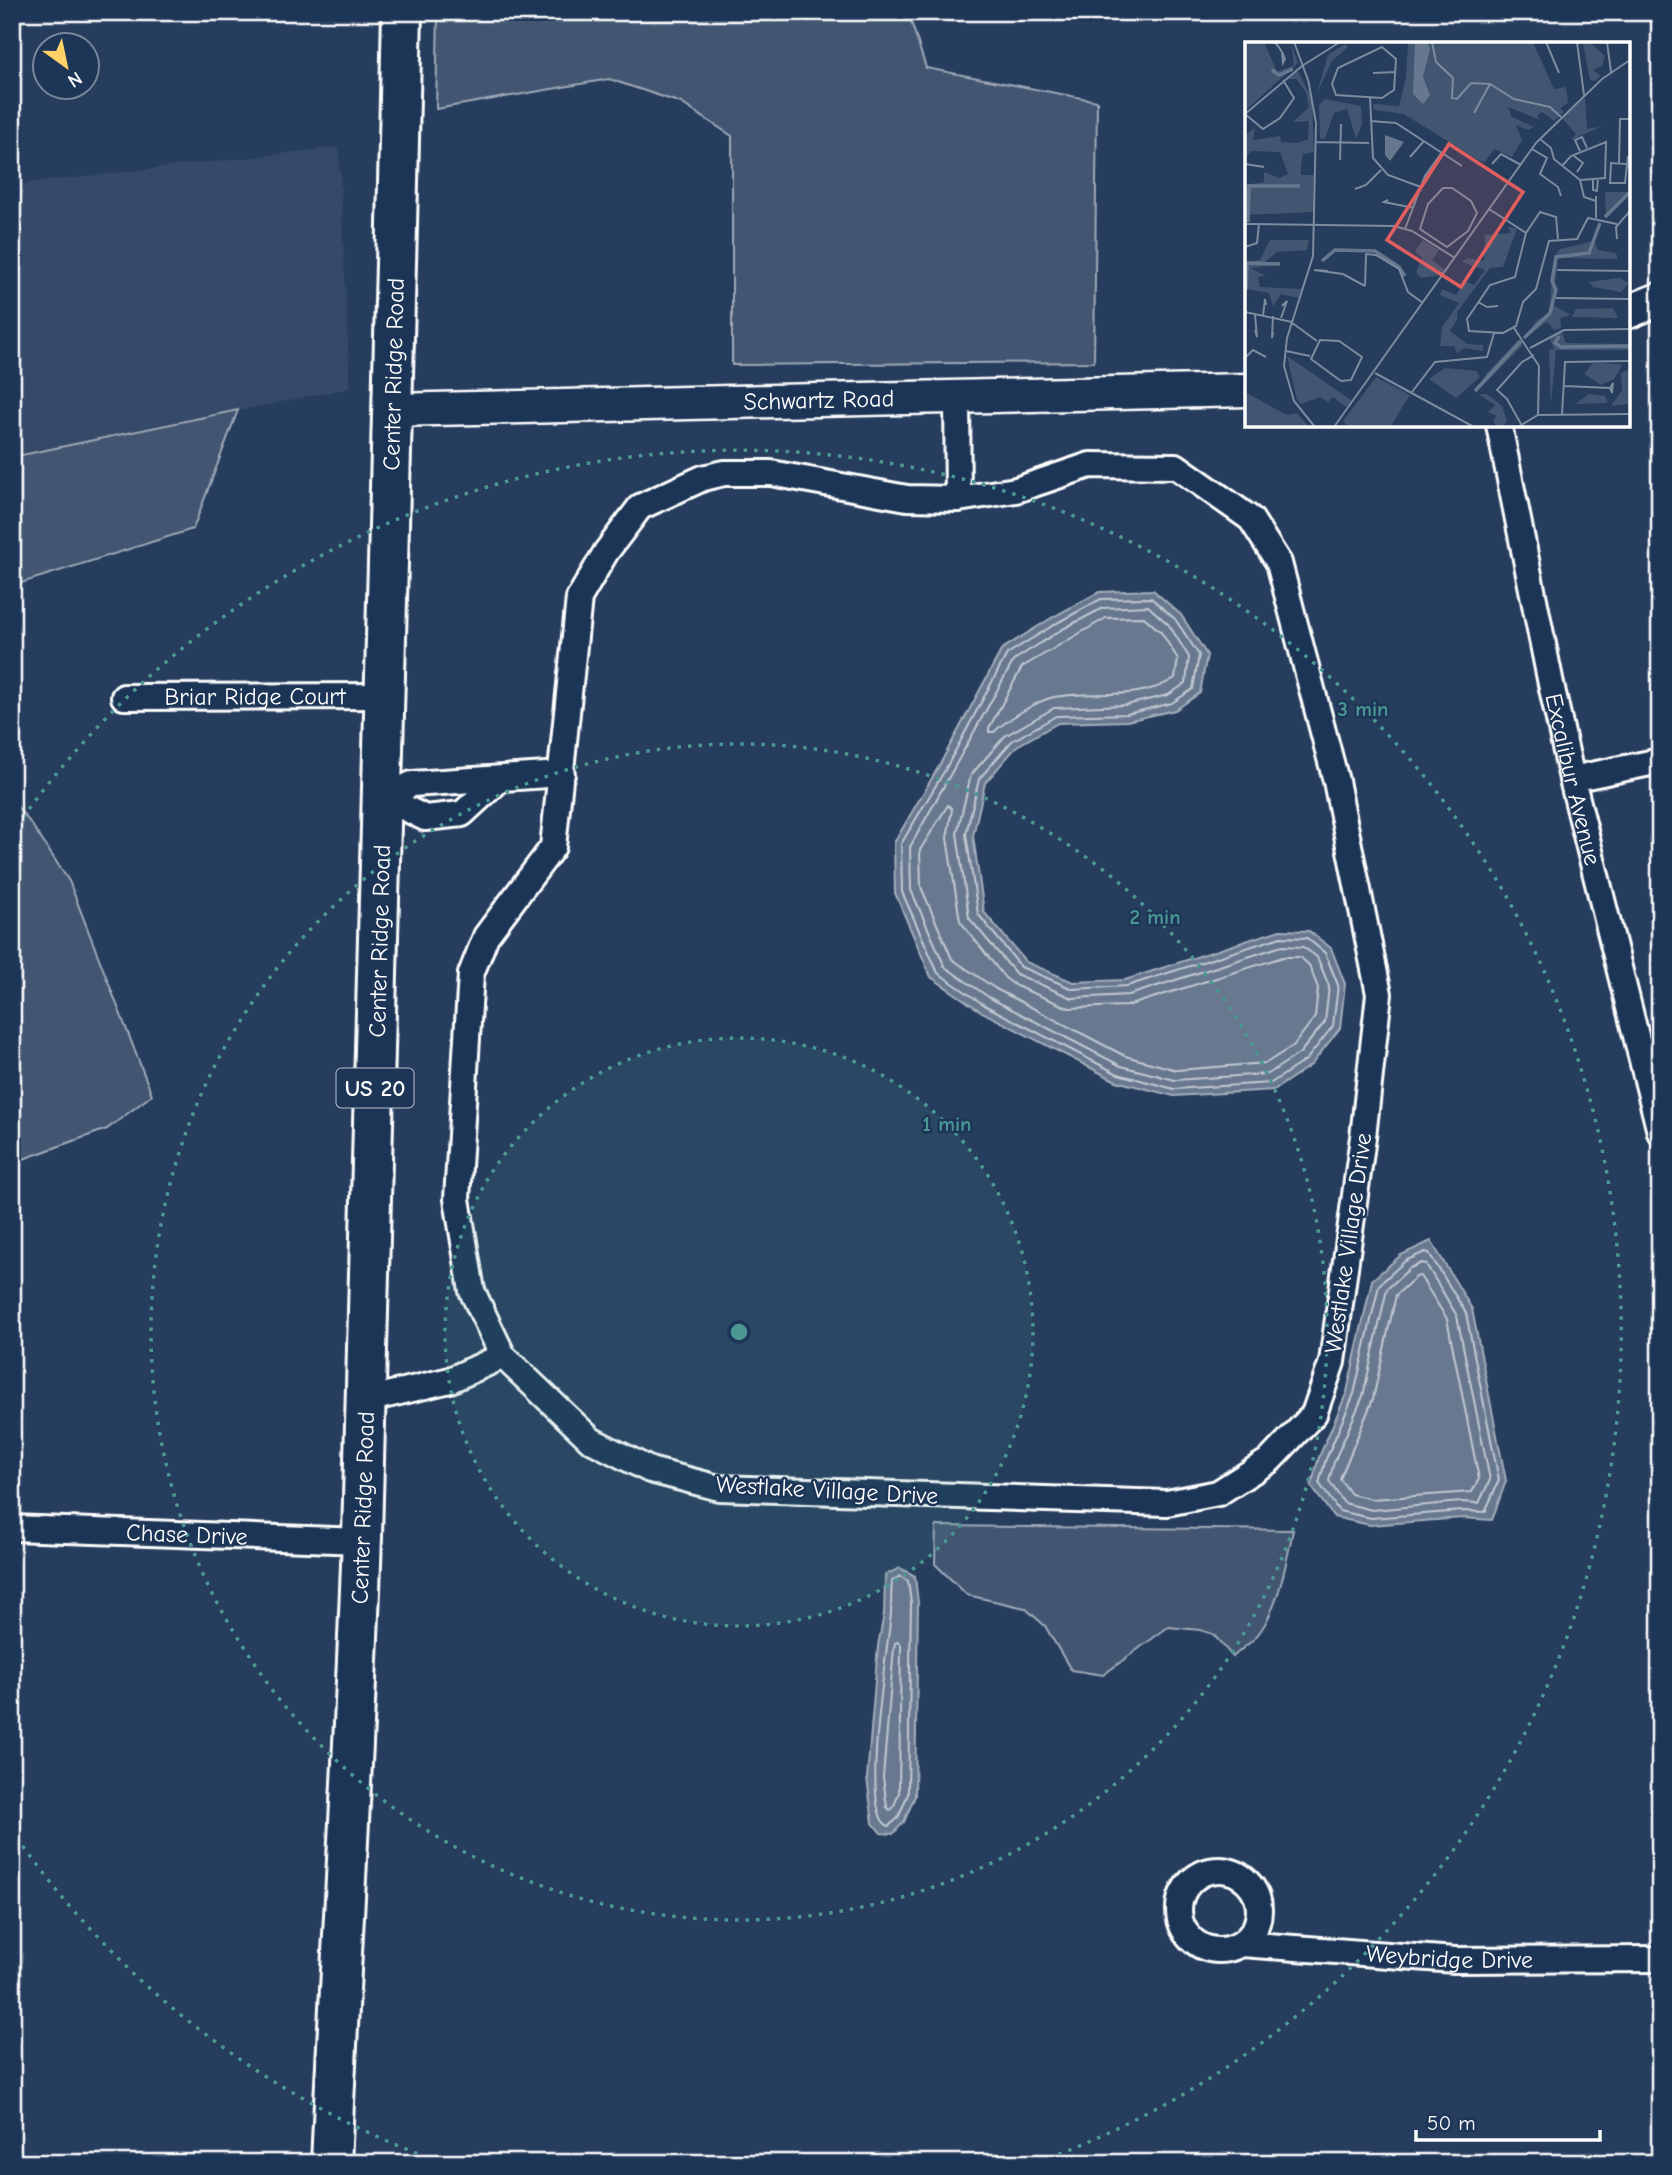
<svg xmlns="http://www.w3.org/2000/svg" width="1672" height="2175" font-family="'Comic Neue',sans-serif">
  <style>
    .built { fill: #344a68 }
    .green { fill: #425672; stroke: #a0aab8; stroke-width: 2 }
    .water { fill: #67788e; stroke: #a4aebb; stroke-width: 2 }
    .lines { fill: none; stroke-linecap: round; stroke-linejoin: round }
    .shore { stroke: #c2c9d2; stroke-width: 2 }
    .minor-casing { stroke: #fff; stroke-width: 30 }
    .tertiary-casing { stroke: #fff; stroke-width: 37 }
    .primary-casing { stroke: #fff; stroke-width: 44 }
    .minor { stroke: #1d3557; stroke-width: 24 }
    .tertiary { stroke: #1d3557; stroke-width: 32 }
    .primary { stroke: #1d3557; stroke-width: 38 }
    .ring { fill: none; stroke: #4b9892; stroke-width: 3.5; stroke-dasharray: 3.5 7 }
    .labels { text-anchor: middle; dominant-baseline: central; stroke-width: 5; stroke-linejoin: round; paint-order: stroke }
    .shield { fill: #1d3557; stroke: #bbc2cd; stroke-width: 2 }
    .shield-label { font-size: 23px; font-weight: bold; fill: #fff }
    .street-label { font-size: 24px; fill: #fff; stroke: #1d3557 }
    .inset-river { fill: none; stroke: #67788e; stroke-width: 3.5 }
    .inset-road { fill: none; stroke: #7d8b9e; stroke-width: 2 }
    .view { fill: #e05e5e; fill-opacity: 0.15; stroke: #e05e5e; stroke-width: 3.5 }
    .inset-edge { fill: none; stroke: #fff; stroke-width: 3.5 }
    .centre { fill: #4b9892; stroke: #1d3557; stroke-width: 3.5 }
    .ring-label { font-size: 21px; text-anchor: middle; font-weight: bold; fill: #4b9892; stroke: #1d3557; stroke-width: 5; stroke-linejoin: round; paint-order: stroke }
  </style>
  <rect width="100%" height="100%" fill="#263d5e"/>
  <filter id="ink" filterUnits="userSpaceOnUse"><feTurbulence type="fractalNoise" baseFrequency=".0143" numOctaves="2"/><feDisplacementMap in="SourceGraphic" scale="14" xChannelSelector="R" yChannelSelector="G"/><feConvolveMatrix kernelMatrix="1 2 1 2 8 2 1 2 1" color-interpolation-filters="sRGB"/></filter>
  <g filter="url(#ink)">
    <path class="built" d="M339 147 350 388 12 457V185Z"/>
    <path class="green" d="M438 12H908L926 68 1097 101 1094 362 732 365V136L681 103 609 79 436 109Z
      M238 410 193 529 12 586V457Z
      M12 800 32 825 69 881 152 1095 107 1129 12 1163Z
      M936 1526 1293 1530C1286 1564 1278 1613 1254 1639 1247 1645 1239 1651 1233 1657L1213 1634 1200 1630 1168 1627 1103 1675 1071 1670 1045 1626 1025 1608 967 1595 935 1564Z"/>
    <path class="water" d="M1153 590 1181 615 1207 655 1200 693 1175 710 1127 721 1058 723 1017 746 985 783 973 836 984 912 1026 962 1073 982 1125 980 1280 930 1309 931 1331 948 1345 984 1340 1028 1311 1065 1274 1090 1174 1096 1116 1081 982 1012 931 977 895 893 894 843 939 766 1002 649 1053 617 1099 592Z
      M1431 1241 1472 1309 1506 1481 1492 1520 1462 1518 1370 1525 1334 1517 1311 1486 1319 1457 1347 1392 1372 1280 1401 1255Z
      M900 1568 915 1576 918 1603 915 1796 904 1822 893 1834 881 1833 873 1823 867 1778 878 1646 884 1614 885 1575Z"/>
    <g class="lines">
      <path class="shore" d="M1151 598 1175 619 1199 655 1193 689 1172 703 1127 714 1056 716 1012 741 979 779 966 834 978 914 1021 967 1073 989 1127 986 1281 937 1307 938 1325 953 1338 985 1333 1026 1306 1060 1271 1083 1174 1089 1118 1074 986 1006 938 973 902 892 901 844 945 770 1007 654 1057 623 1101 599Z
        M1148 606 1169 625 1189 657 1186 683 1168 695 1126 705 1054 708 1005 736 971 775 957 833 969 918 1016 974 1072 998 1129 995 1282 946 1303 947 1317 957 1329 986 1325 1022 1300 1053 1268 1074 1175 1080 1121 1066 990 998 945 967 911 890 910 847 1014 660 1061 630 1103 608Z
        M1144 617 1161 632 1178 659 1175 678C1139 702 1094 690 1054 697 1038 700 1005 721 994 732H989V728L1022 667 1106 618Z
        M948 805 952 809 947 838 960 921 1005 978 1016 986 1069 1008 1127 1006 1283 957H1300L1309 965 1318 988 1315 1017 1293 1046 1266 1063 1177 1070 1125 1056 996 989 952 959 921 887 920 850Z
        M1425 1252 1429 1253 1466 1313 1499 1480 1485 1512 1462 1511 1371 1518 1339 1511 1319 1483 1326 1459 1354 1394 1379 1285 1405 1261Z
        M1422 1263 1426 1264 1457 1316 1490 1480 1479 1503 1461 1502 1372 1510 1344 1503 1329 1481 1334 1462 1363 1396 1387 1289 1410 1268Z
        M1420 1276 1447 1319 1479 1479 1472 1492 1372 1499 1351 1494 1340 1479 1373 1399 1396 1295 1416 1277Z
        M900 1576 908 1581 911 1603 908 1794 898 1818 889 1826C858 1818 889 1643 891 1613 891 1602 891 1592 892 1581Z
        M898 1642 901 1645 899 1793 893 1808 890 1810 887 1807 883 1777 894 1648 895 1643Z"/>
      <g class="minor-casing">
        <g id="minor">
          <path d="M957 398 958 499"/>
          <path id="s1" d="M1499 425 1551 684 1572 779 1660 1132"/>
          <path d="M1090 465 1176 466 1251 519 1279 563 1336 781 1379 994 1363 1137 1332 1362 1314 1414 1270 1460 1218 1493 1167 1503 719 1488 650 1470 591 1440 503 1356 472 1291 457 1199 471 974 486 936 553 847 579 598 606 552 640 507 703 478 724 473H771L907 498 958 499 1016 490Z"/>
          <path id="s2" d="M124 697 387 696"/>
          <path d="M1572 779 1660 761"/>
          <path d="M385 798 412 784 562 774"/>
          <path d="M385 798 425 818 462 814 500 779"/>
          <path d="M366 1400 450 1380 503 1356"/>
          <path id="s3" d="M12 1528 362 1541"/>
          <circle cx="1219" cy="1910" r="40"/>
          <path id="s4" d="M1242 1944 1455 1960 1660 1959"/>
        </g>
      </g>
      <g class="tertiary-casing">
        <g id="tertiary">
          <path d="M1628 312 1660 299"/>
          <path id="s5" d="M392 410 1247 390"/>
        </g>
      </g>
      <g class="primary-casing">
        <g id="primary">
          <path id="s6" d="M331 2163C341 1954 355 1745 362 1536 379 1028 390 520 402 12"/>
        </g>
      </g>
      <use href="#minor" class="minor"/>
      <use href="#tertiary" class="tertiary"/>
      <use href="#primary" class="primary"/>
    </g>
  </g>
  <circle cx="739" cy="1332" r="294" fill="#4b9892" fill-opacity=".12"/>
  <g class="ring">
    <circle cx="739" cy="1332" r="294"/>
    <circle cx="739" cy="1332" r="588"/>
    <path d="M437 2161A882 882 0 0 1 17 1838M17 826A882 882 0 1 1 1041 2161"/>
  </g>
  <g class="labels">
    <rect class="shield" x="336.5" y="1068.5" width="77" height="39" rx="5"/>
    <g class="shield-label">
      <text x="375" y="1088">US 20</text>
    </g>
    <g class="street-label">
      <text stroke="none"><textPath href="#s6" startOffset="1790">Center Ridge Road</textPath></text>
      <text stroke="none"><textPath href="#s5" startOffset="427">Schwartz Road</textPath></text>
      <text stroke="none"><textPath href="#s2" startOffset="131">Briar Ridge Court</textPath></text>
      <text stroke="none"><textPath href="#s1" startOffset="362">Excalibur Avenue</textPath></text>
      <text stroke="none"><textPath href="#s6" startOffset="1223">Center Ridge Road</textPath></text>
      <text transform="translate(1348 1243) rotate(-82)">Westlake Village Drive</text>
      <text transform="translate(827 1490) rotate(3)">Westlake Village Drive</text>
      <text stroke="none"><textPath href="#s6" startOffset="656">Center Ridge Road</textPath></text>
      <text stroke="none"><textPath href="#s3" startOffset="175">Chase Drive</textPath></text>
      <text stroke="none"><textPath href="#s4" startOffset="208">Weybridge Drive</textPath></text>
    </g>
  </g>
  <g transform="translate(1245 42)">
    <rect width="385" height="385" fill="#263d5e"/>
    <path d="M0 0H19L32 30 49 23 46 1 53 21 0 69ZM163 0H288L309 47 321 45 323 61 315 66 319 70 309 79 297 70 292 74 295 78 263 65 267 75 289 85 283 88 271 83 277 98 267 115 249 107 240 120 233 118 159 72 129 68 128 62 154 64 161 36ZM345 0 360 14 357 24 348 28 356 34 350 39 345 38 338 2ZM100 2 103 5 87 19 72 51 83 13ZM53 29 67 57 69 110 58 112 56 124V133H69L68 170 0 173V143L19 140V130L34 136 43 132 35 110 6 109 0 118V93L10 86 8 98 35 94 36 100 53 101 63 97 64 79 48 80 64 65 61 50 51 37H42ZM340 56 342 87 357 84 326 98 331 92 317 76ZM80 57 116 64 117 82 111 97 102 67 89 71 80 97 75 96 74 63ZM360 150H385V152L361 174ZM262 184 272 187 258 225 245 226 212 270V278L205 289 222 302 238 303V309L219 306 212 311 209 304H195L197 285 214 261 195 253 197 247 211 253 219 239 229 243 240 228 217 220 222 216 239 219 240 193 266 191ZM25 198H64L62 208 32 210 20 220 35 223 5 226 21 234 13 235 15 245 57 247 53 256 36 252 28 264 24 251 1 247 0 220 15 218ZM178 198 194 208 187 218 200 228 196 233 176 236 171 230 177 216 170 209ZM349 199 353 208 371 211 373 217 313 216 308 263 326 273 315 276 316 286 309 288 302 280 280 296 291 279 304 271 309 215 315 207ZM374 236 384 241 376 250 348 245 344 240ZM368 266 373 276 327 275 331 267ZM317 290 321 301 385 302V308H311L306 363 304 307H309L304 295ZM273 298 278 303 230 351 241 332ZM42 314 70 333 107 359 101 365 88 355 83 360 75 355 56 362 52 358ZM348 321 374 322 377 324 369 337 356 343 339 332ZM200 326 231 329 235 335 211 356 184 337ZM385 327V362L366 364 377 348 376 331ZM131 335 165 353 145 385H104L98 379ZM0 350 42 373 52 371 64 385H0ZM233 352H242L257 364 262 379 258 385H252L248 378 252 374 243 370 250 363ZM344 352 360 354 363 361 330 362Z" fill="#425672"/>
    <path d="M170 0H182L185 7 178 35 185 53 178 62 168 52ZM140 93 159 100 145 119 140 113Z" fill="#67788e"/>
    <path class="inset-river" d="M27 28 34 33 48 27M360 175 385 150M3 180 4 144H55M77 219 90 208 130 209 154 225 160 234M0 221 35 222M1 248 2 221M314 294 310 301 316 305 385 304M279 296 305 271 311 248 307 239 311 215 344 211 355 181M230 349 276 299"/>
    <path class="inset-road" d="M29 0 33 4 37 10 40 17 38 21 37 11M49 0 63 38M187 0 191 20 208 36 207 56 212 57 226 41 245 42 269 57 305 65 316 75M301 0 314 31M332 0 339 53M362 0 366 30M137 5 151 17 149 48 137 56 91 53 87 42 93 26ZM57 24 95 0M128 31 151 30M63 37 71 81 68 214 42 296 39 324 49 359 70 385M125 55 128 116 143 133 176 145M229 71 245 42M0 72 18 87 35 76 49 56 38 38M0 72 57 24M125 79 151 81 217 124M295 97 306 106 309 117 335 138 339 155 351 159M71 100 124 101M287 107 302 116 295 132 313 145 316 154M335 109 330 98 337 95 342 106M329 114 338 121 332 130M165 115 179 99M95 118 96 82M374 121 375 77H385M0 122 19 125 14 124M247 122 256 112 276 123M381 122 366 121 365 141H380L383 114M317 124 326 114 361 100 360 136 335 138M348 136V148L352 149 353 136M198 146H207L226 159 232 171 223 189 202 205 175 187 183 162ZM110 147 121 143 136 128M351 154V176M143 158 139 160 169 166M244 167 281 191M0 182 149 184 167 189 210 216M160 187 180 134 197 110M313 197 311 175 295 170 281 191 270 235 245 243 222 277 224 289 258 291 271 284 278 260 291 247 304 199 332 197 343 176 372 182M372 197 371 185 385 169M0 205 12 201 14 182M312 228 385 229M83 229 69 228 98 232 120 244M120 244 121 212 131 213 154 227 163 250 178 261M311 256 385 257M233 260 242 265 253 264M0 270 47 280M18 274 20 257 21 263M28 274 27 296 28 290M36 276 42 259 37 264M46 280 72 299M269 286 294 324 293 373M10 288 12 295 10 273M75 298 94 299 117 315 106 338 96 339 66 317ZM285 306 319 288 385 287M41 309 65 314M0 316 8 308 21 315M130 331 229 385M319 344 365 346 367 351 368 341 365 346M167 350 190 320 242 315 249 291M317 373 320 320 385 319M276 382 262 357 252 348 277 320 289 313M89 385 291 101 357 37 385 18M273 385 293 373 385 372"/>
    <path class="view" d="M204 102 278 150 216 245 142 198Z"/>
    <rect width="385" height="385" class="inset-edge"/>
  </g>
  <circle cx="739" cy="1332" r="10" class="centre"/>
  <g class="ring-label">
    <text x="1363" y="716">3 min</text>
    <text x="1155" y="924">2 min</text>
    <text x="947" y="1131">1 min</text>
  </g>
  <rect width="1672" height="2175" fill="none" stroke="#1d3557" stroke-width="42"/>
  <rect x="21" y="21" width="1630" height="2133" fill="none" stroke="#fff" stroke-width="2.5" filter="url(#ink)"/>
  <g transform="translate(66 66) rotate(147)"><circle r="33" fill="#1d3557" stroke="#77869a" stroke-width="2"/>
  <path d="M0-5L12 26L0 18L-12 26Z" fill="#ffd166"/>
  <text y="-10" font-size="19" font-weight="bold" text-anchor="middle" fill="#ffffff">N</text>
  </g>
  <path d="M1416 2130v10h184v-10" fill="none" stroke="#ffffff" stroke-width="3.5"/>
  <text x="1427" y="2130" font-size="21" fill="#ffffff" stroke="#1d3557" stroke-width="5" paint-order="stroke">50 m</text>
</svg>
